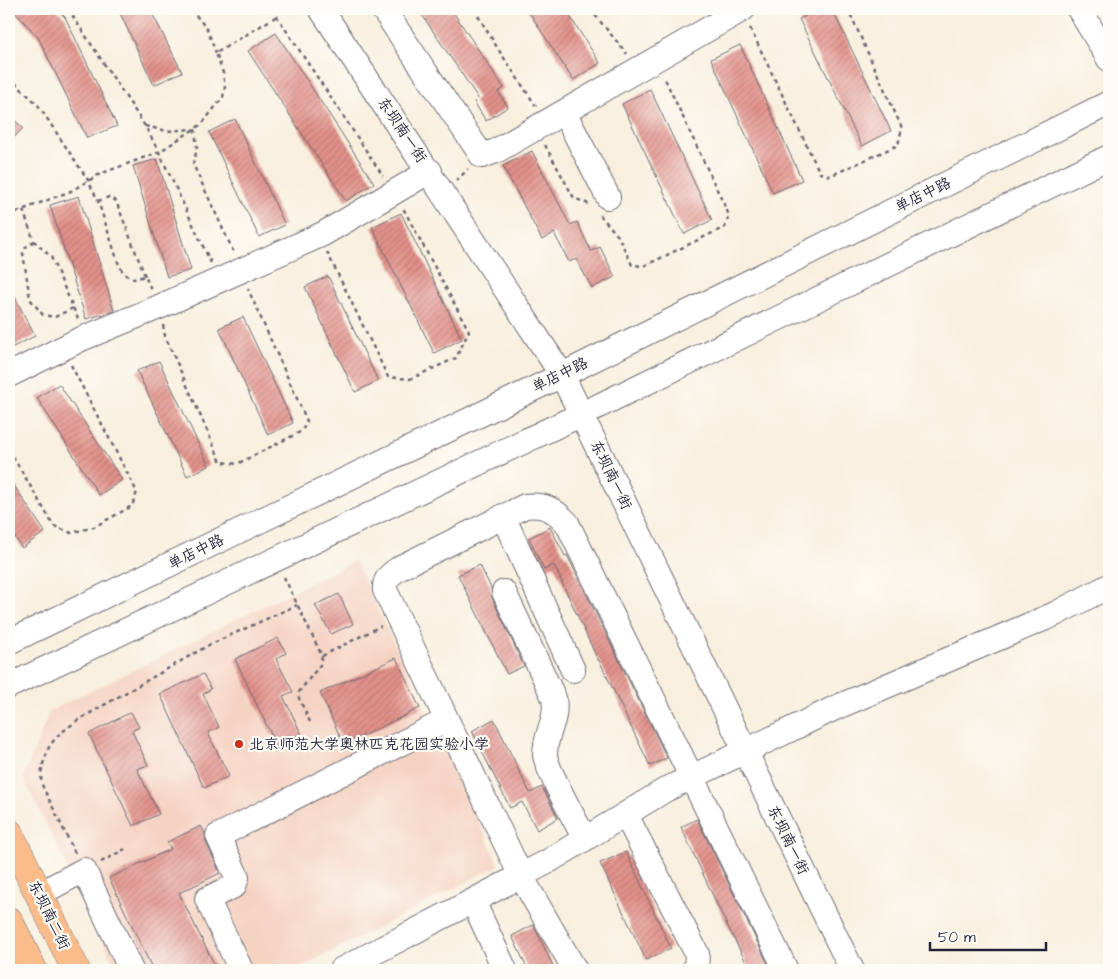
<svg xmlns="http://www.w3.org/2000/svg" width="1118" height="979" font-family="'Architects Daughter','LXGW WenKai TC',sans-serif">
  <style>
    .built { fill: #f5d3c2 }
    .building { fill: url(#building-hatch) }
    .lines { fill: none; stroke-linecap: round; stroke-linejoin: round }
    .minor-casing { stroke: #6d6a74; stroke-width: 26 }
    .major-casing { stroke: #6d6a74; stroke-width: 29 }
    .path { stroke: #6d6a74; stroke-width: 2.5; stroke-dasharray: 4 4; stroke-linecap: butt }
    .minor { stroke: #fff; stroke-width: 24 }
    .major { stroke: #fabc8b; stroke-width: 28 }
    .poi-dot { fill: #c8321e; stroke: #fdfcf7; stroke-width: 2 }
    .labels { text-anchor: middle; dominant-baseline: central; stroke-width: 4.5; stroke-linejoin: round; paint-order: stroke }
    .street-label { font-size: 15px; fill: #22223b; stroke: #fdfcf7 }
    .poi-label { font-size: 15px; fill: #22223b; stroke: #fdfcf7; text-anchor: start }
  </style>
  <defs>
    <pattern id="building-hatch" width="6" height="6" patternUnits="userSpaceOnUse" patternTransform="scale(1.25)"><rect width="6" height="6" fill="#e3928a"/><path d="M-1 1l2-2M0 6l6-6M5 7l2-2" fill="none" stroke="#b87772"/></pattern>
  </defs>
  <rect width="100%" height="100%" fill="#fdfcf7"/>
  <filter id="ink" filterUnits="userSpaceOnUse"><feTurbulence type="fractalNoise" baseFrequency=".02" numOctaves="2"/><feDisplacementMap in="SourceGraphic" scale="10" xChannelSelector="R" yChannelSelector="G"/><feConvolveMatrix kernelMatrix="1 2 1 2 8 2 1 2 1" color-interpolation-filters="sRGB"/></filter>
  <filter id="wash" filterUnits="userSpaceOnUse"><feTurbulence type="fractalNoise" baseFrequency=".0096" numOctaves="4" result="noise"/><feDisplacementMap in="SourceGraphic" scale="20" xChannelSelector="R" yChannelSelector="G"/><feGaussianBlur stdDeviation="1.12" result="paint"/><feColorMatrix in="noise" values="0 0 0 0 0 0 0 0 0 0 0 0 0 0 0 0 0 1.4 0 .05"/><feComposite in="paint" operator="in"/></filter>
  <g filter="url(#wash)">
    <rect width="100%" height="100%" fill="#f8efde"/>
    <path class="built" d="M355 561 499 865 296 970H117L23 777 50 711Z"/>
    <g id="blocks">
      <path class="building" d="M12 9H56L65 17 117 126 87 138 38 37Z
        M118 9H150L182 72 154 85Z
        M418 9H451L504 88 498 92 508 107 486 121 474 102 478 98Z
        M527 9H565L600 63 573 80Z
        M820 9H832L891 131 862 146 799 19Z
        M276 33 374 183 346 201 248 51Z
        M740 45 802 180 773 193 711 59Z
        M650 89 712 220 684 234 622 104Z
        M9 115 23 128 9 143Z
        M235 119 285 225 259 237 209 132Z
        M532 151 570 225 577 222 591 251 600 247 615 277 592 288 576 259 569 262 554 233 542 240 503 166Z
        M157 159 191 270 167 277 133 166Z
        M79 196 114 311 86 319 50 205Z
        M401 213 462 339 434 353 372 227Z
        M328 276 378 381 355 392 305 287Z
        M9 286 35 336 9 349Z
        M243 317 293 423 268 435 219 328Z
        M159 361 209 466 187 476 137 371Z
        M59 384 122 480 99 495 37 398Z
        M9 478 45 532 22 548 9 528Z
        M550 527 565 556 567 555 667 758 650 766 599 660H598L554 565 544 570 529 538Z
        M480 565 491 588 492 598 524 666 507 674 458 575Z
        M339 594 353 624 331 634 315 605Z
        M278 638 286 653 276 659 293 692 283 696 304 739 279 751 235 659Z
        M396 658 420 708 344 745 320 693Z
        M203 674 211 689 203 694 219 727 208 733 229 776 204 788 160 694Z
        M131 712 139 727 132 731 148 765 137 769 159 814 133 826 89 734Z
        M494 719 530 793 542 787 558 818 537 830 522 802 510 808 472 731Z
        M697 819 771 970H750L722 915 681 827Z
        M201 826 205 833 206 842 220 873 179 893 217 970H153L109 878 171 849 167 842Z
        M626 852 671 948 646 960 600 863Z
        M533 925 534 926 555 970H528L512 936Z"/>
    </g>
  </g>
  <g filter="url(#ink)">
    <use href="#blocks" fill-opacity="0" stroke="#6d6a74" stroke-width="1"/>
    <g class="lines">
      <g class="minor-casing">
        <path id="minor" d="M321 9 562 375 852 970
          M383 9 482 156 496 151 743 9
          M1079 9 1109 59
          M564 112 608 197
          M9 375 79 340 159 307 323 234 430 171
          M503 516 573 670
          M504 592 554 698C558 722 545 731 545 755 544 764 578 826 585 839
          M9 642 562 375 1109 103
          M9 686 582 414 1109 157
          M626 815 697 954 696 970
          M39 894 84 870 131 970
          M473 901 505 970
          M241 970 207 899 234 886 237 877 218 836 447 720
          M341 970 547 862 667 789 835 708 1055 614 1109 586
          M575 970 521 876 385 590C384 578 392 573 401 567L525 506C545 504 554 509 567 523L786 970"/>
      </g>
      <g class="major-casing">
        <path id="major" d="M9 833 76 970
          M9 921 33 970"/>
      </g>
      <path class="path" d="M68 9 145 126 159 152 211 263
        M191 9 207 29 216 53
        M272 9 383 176
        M474 9 498 49 536 106
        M590 9 627 54
        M750 28 820 173 830 176 898 145 902 128 848 9
        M9 77 38 105 88 180 98 201 119 265 124 274 134 279 145 276 151 289
        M145 126 167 131 193 129
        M195 129 197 149 193 164 234 253
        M545 145 574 198 589 204
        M456 181 468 169
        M98 201 109 197 116 201 145 276
        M23 210 34 241 51 257 78 319
        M9 215 71 191 100 174 159 152 202 124 223 97 225 88 223 73 216 53 277 16
        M600 215 618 236 632 265 644 266 725 227 729 215 664 77
        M34 241 26 247 23 253 30 299 43 315 55 317 73 308
        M327 252 388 377 410 379 456 358 469 331 403 208
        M163 325 165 336 221 462 237 464 302 431 307 421 248 289
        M9 450 54 526 71 533 94 527 132 506 137 492 71 365
        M284 577 322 656 381 626
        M310 722 298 696 299 692 320 665 322 656
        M75 853 41 783 42 767 49 747 57 736 78 720 209 645 297 605
        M101 862 125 849"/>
      <use href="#minor" class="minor"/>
      <use href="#major" class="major"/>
    </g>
  </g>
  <circle class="poi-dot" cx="239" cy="744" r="5"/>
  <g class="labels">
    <g class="street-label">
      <text transform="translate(402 130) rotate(56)">东坝南一街</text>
      <text transform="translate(923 195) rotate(-26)">单店中路</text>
      <text transform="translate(560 375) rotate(-26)">单店中路</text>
      <text transform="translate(611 475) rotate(64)">东坝南一街</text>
      <text transform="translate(196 552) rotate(-26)">单店中路</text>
      <text transform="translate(788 840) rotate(64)">东坝南一街</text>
      <text transform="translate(49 915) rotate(64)">东坝南二街</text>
    </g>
    <g class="poi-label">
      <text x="249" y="744">北京师范大学奥林匹克花园实验小学</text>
    </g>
  </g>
  <rect width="1118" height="979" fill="none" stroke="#fdfcf7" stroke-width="30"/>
  <path d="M930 942v8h116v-8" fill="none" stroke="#22223b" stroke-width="2.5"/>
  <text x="938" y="942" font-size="15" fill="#22223b" stroke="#fdfcf7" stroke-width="4" paint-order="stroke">50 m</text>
</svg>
